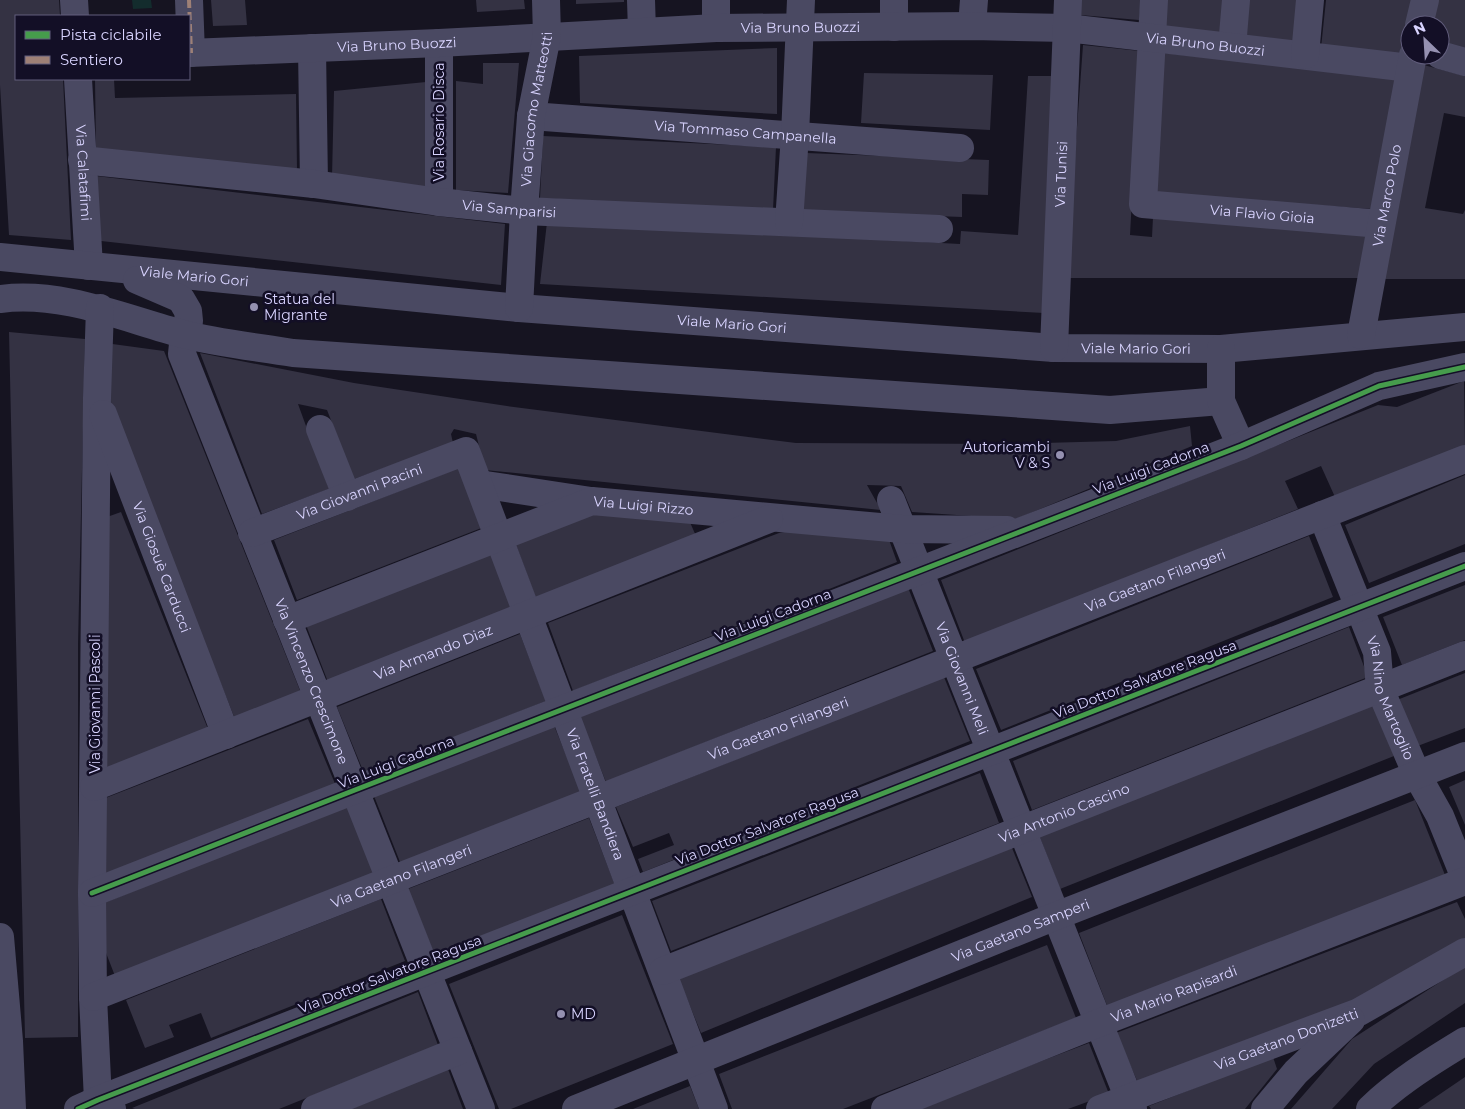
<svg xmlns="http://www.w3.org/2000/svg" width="1465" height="1109" font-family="Montserrat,sans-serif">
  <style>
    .green { fill: #132c2d }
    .building { fill: #343243 }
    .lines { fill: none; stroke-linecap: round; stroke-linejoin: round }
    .minor { stroke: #4a4962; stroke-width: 28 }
    .quiet { stroke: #9e8076; stroke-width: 4; stroke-dasharray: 8 4; stroke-linecap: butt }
    .cycleway-casing { stroke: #130f26; stroke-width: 8 }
    .cycleway { stroke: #469c4c; stroke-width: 5 }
    .poi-dot { fill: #9591b1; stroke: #130f26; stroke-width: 2 }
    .labels { text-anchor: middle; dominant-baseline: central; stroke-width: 5; stroke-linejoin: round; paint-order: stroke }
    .street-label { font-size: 14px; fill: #d9d4ff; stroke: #130f26 }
    .poi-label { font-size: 14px; fill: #d9d4ff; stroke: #130f26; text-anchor: start }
  </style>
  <rect width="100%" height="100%" fill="#161421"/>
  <path class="green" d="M132 0H151L152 8 133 9Z"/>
  <path class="building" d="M0 0H59L60 16H16V79H63L71 240 9 235 0 85Z
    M211 0H245L247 25 213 26Z
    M476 0H524L525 9 477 12Z
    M576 0H624V2L576 4Z
    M1081 0H1141L1139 20 1080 15Z
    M1165 0H1223L1221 35 1163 28Z
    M1248 0H1302L1298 43 1245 37Z
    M1326 0H1414L1405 57 1321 48Z
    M1438 0H1465V50L1440 43V25H1431Z
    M1083 45 1140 51 1130 235 1152 237 1153 217 1367 233 1359 278H1066Z
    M777 48V114L580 103 579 56Z
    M1164 53 1396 78 1373 209 1153 194Z
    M483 63H519L508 193 456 190V81L483 84Z
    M1420 64 1465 76V117L1444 113 1425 208 1463 214 1465 210V279H1383Z
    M864 73 993 75 990 130 861 123Z
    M1028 76H1056L1044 313 540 284 547 222 960 244 961 231 1018 235Z
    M95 79H114L115 98 296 94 297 170 96 152Z
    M426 82 427 187 332 177 334 91Z
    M543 136 776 147 773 210 540 198Z
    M806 153 989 160 988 195 962 194V217L803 211Z
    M96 176 505 224 501 285 101 241Z
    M9 332 85 339 78 645V1037L25 1038Z
    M105 343 164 351 301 693 235 719 112 411Z
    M200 353 354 383 507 406 796 443 1003 444 1116 441 1190 426 1192 446 1016 519 912 512 901 486 867 485 881 510 485 470 476 434 454 429 451 434 453 443 354 479 327 410 298 404 329 489 262 514Z
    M1464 381 1465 446 1335 497 1321 466 1285 481 1298 509 965 643 941 580 1378 405 1397 407Z
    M461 467 484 527 297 600 274 540Z
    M1465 475V544L1369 583 1345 525Z
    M121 512 208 729 104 769 107 517Z
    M591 513 689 520 696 536 538 604 515 542Z
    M802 529 888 537 897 562 573 691 548 623 779 533Z
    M1309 536 1333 597 1001 730 976 669Z
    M491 554 512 611 328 682 306 625Z
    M907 585 933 651 606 782 580 717Z
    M1465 585V640L1402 665 1383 617Z
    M1349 627 1368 677 1032 810 1013 761Z
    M520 634 546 701 364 773 337 707Z
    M1465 673V728L1415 747 1397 700Z
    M944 677 970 741 643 872 638 859 674 845 669 833 633 847 616 807Z
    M1373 703 1394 756 1060 889 1039 835Z
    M308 719 336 786 104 876 103 799Z
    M553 723 582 794 402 867 374 796Z
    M980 773 999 823 671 951 652 901Z
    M1465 780V825L1449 787Z
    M1415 800 1445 875 1108 1008 1079 933Z
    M347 805 374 875 115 976 101 940 104 903Z
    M589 818 615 885 435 956 408 889Z
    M1010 843 1032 897 701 1033 679 979Z
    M381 899 405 961 211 1038 201 1013 169 1025 174 1037 145 1048 126 1000Z
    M1457 902 1465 919V938L1352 1002 1139 1085 1116 1033Z
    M622 915 673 1044 511 1109H499L449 984Z
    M1047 945 1076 1018 843 1109H732L719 1074Z
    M1465 966V1003L1374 1064 1332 1109H1291L1352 1039Z
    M418 992 438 1045 279 1109H135L132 1108Z
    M1089 1043 1109 1094 1068 1109H916Z
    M1273 1057 1277 1069 1245 1109H1151L1149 1106Z
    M448 1069 463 1109H350Z
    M1465 1077V1109H1418Z
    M690 1086 699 1109H633Z"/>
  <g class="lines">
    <g class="minor">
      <path d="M74 0 75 16"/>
      <path d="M189 0 191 53"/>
      <path d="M641 0 642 31"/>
      <path id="s1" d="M1154 0 1143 204 1381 224"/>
      <path d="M1419 25 1425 0"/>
      <path d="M972 26 974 0"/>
      <path d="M894 27V0"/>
      <path d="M716 28V0"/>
      <path d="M439 43V202"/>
      <path d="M1232 47 1236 0"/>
      <path d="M312 48 314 184"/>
      <path id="s2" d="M189 53 439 43 716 28 972 26 1067 28 1410 68"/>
      <path d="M1305 55 1310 0"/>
      <path d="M1440 55 1465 62"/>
      <path id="s3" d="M78 79 89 266"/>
      <path id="s4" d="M531 116 960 148"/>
      <path id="s5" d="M82 160 314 184 439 202 524 211 939 229"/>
      <path d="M789 222 795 135 801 0"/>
      <path id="s6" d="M0 257 519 308 1054 348 1221 349 1465 327"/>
      <path id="s7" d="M137 280 181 299 188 311 189 321 184 334 182 354 481 1109"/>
      <path d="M0 299C63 291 123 318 183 334 217 343 257 347 293 353L1110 410 1221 401"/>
      <path d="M100 308 97 398 92 893 93 997 98 1100 112 1109"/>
      <path id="s8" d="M519 308 524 211 531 116 547 36 546 0"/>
      <path id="s9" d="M1361 335 1413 55"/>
      <path id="s10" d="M1054 348 1068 0"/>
      <path d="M1221 349V401L1241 446"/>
      <path id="s11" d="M103 414 226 735"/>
      <path d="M320 429 347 497"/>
      <path d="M479 484 591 501"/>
      <path id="s12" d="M891 500 1133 1109"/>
      <path id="s13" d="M1322 515 1377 652 1380 689 1417 775 1440 816 1465 878"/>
      <path id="s14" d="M252 533 466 451 714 1109"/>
      <path id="s15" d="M287 620 592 501 902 529 1007 530"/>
      <path id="s16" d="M94 787 769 519"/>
      <path d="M92 893 355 790 1241 446 1379 386 1465 367"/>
      <path d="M0 937 9 1041 12 1109"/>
      <path id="s17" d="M663 971 1465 655"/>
      <path id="s18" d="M93 997 1465 459"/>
      <path d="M78 1109 98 1100 1465 566"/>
      <path d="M315 1109 458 1051"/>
      <path id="s19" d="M576 1109 1056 916 1465 756"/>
      <path id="s20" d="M885 1109 1099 1023 1465 881"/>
      <path id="s21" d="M1100 1109 1359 1012 1465 952"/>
      <path d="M1265 1109 1296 1072 1351 1020"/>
      <path d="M1370 1109C1398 1082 1432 1061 1465 1041"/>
    </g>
    <path class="quiet" d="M189 0 191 53"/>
    <g class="cycleway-casing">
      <path id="cycleway" d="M92 893 355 790 1241 446 1379 386 1465 367
        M78 1109 98 1100 1465 566"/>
    </g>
    <use href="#cycleway" class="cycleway"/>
  </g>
  <g class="poi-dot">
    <circle cx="254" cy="307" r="5"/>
    <circle cx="1060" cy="455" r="5"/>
    <circle cx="561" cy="1014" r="5"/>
  </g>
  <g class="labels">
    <g class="street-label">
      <text stroke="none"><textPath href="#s2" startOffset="612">Via Bruno Buozzi</textPath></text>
      <text stroke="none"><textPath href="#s2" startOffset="208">Via Bruno Buozzi</textPath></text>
      <text stroke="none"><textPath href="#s2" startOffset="1018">Via Bruno Buozzi</textPath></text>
      <text stroke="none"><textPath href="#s8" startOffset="200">Via Giacomo Matteotti</textPath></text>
      <text transform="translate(439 122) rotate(-90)">Via Rosario Disca</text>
      <text stroke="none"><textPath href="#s4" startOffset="215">Via Tommaso Campanella</textPath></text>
      <text stroke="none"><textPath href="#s3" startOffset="94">Via Calatafimi</textPath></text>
      <text stroke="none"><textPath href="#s10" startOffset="174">Via Tunisi</textPath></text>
      <text stroke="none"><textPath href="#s9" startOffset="142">Via Marco Polo</textPath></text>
      <text stroke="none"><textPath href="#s5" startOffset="430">Via Samparisi</textPath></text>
      <text stroke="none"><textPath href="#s1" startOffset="324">Via Flavio Gioia</textPath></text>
      <text stroke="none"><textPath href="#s6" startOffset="195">Viale Mario Gori</textPath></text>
      <text stroke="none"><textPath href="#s6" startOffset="735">Viale Mario Gori</textPath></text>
      <text stroke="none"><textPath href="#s6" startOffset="1140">Viale Mario Gori</textPath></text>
      <text transform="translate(1151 468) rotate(-21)">Via Luigi Cadorna</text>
      <text stroke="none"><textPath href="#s14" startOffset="115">Via Giovanni Pacini</textPath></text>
      <text stroke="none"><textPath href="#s15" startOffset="379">Via Luigi Rizzo</textPath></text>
      <text stroke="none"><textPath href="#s11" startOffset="164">Via Giosuè Carducci</textPath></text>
      <text stroke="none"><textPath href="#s18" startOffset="1141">Via Gaetano Filangeri</textPath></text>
      <text transform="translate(773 615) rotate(-21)">Via Luigi Cadorna</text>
      <text stroke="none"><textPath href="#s16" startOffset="365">Via Armando Diaz</textPath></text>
      <text stroke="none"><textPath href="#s12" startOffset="192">Via Giovanni Meli</textPath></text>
      <text transform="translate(1145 679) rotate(-21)">Via Dottor Salvatore Ragusa</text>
      <text stroke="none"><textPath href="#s7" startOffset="458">Via Vincenzo Crescimone</textPath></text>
      <text stroke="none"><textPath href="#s13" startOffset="196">Via Nino Martoglio</textPath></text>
      <text transform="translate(95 704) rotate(-90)">Via Giovanni Pascoli</text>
      <text stroke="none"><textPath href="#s18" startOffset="736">Via Gaetano Filangeri</textPath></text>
      <text transform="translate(396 762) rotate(-21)">Via Luigi Cadorna</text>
      <text stroke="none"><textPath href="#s14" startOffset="596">Via Fratelli Bandiera</textPath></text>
      <text stroke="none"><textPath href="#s17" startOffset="431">Via Antonio Cascino</textPath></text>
      <text transform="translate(767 826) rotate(-21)">Via Dottor Salvatore Ragusa</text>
      <text stroke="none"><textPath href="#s18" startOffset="331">Via Gaetano Filangeri</textPath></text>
      <text stroke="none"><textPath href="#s19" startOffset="479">Via Gaetano Samperi</textPath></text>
      <text transform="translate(390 974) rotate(-21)">Via Dottor Salvatore Ragusa</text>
      <text stroke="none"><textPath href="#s20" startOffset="311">Via Mario Rapisardi</textPath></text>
      <text stroke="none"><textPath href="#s21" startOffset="199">Via Gaetano Donizetti</textPath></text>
    </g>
    <g class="poi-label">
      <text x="264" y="299">Statua del<tspan x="264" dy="16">Migrante</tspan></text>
      <text x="1050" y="447" text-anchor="end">Autoricambi<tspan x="1050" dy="16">V &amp; S</tspan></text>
      <text x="571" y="1014">MD</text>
    </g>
  </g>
  <rect x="15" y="15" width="175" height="65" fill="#130f26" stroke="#625e7d"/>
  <rect x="25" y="31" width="25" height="8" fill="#469c4c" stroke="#625e7d"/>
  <text x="60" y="40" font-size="15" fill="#d9d4ff">Pista ciclabile</text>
  <rect x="25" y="56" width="25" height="8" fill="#9e8076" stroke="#625e7d"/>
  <text x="60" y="65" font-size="15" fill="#d9d4ff">Sentiero</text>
  <g transform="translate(1425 40) rotate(335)"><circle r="24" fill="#130f26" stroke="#625e7d"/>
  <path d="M0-4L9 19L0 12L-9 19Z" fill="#9591b1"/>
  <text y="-8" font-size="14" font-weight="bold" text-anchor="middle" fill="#d9d4ff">N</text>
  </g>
</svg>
